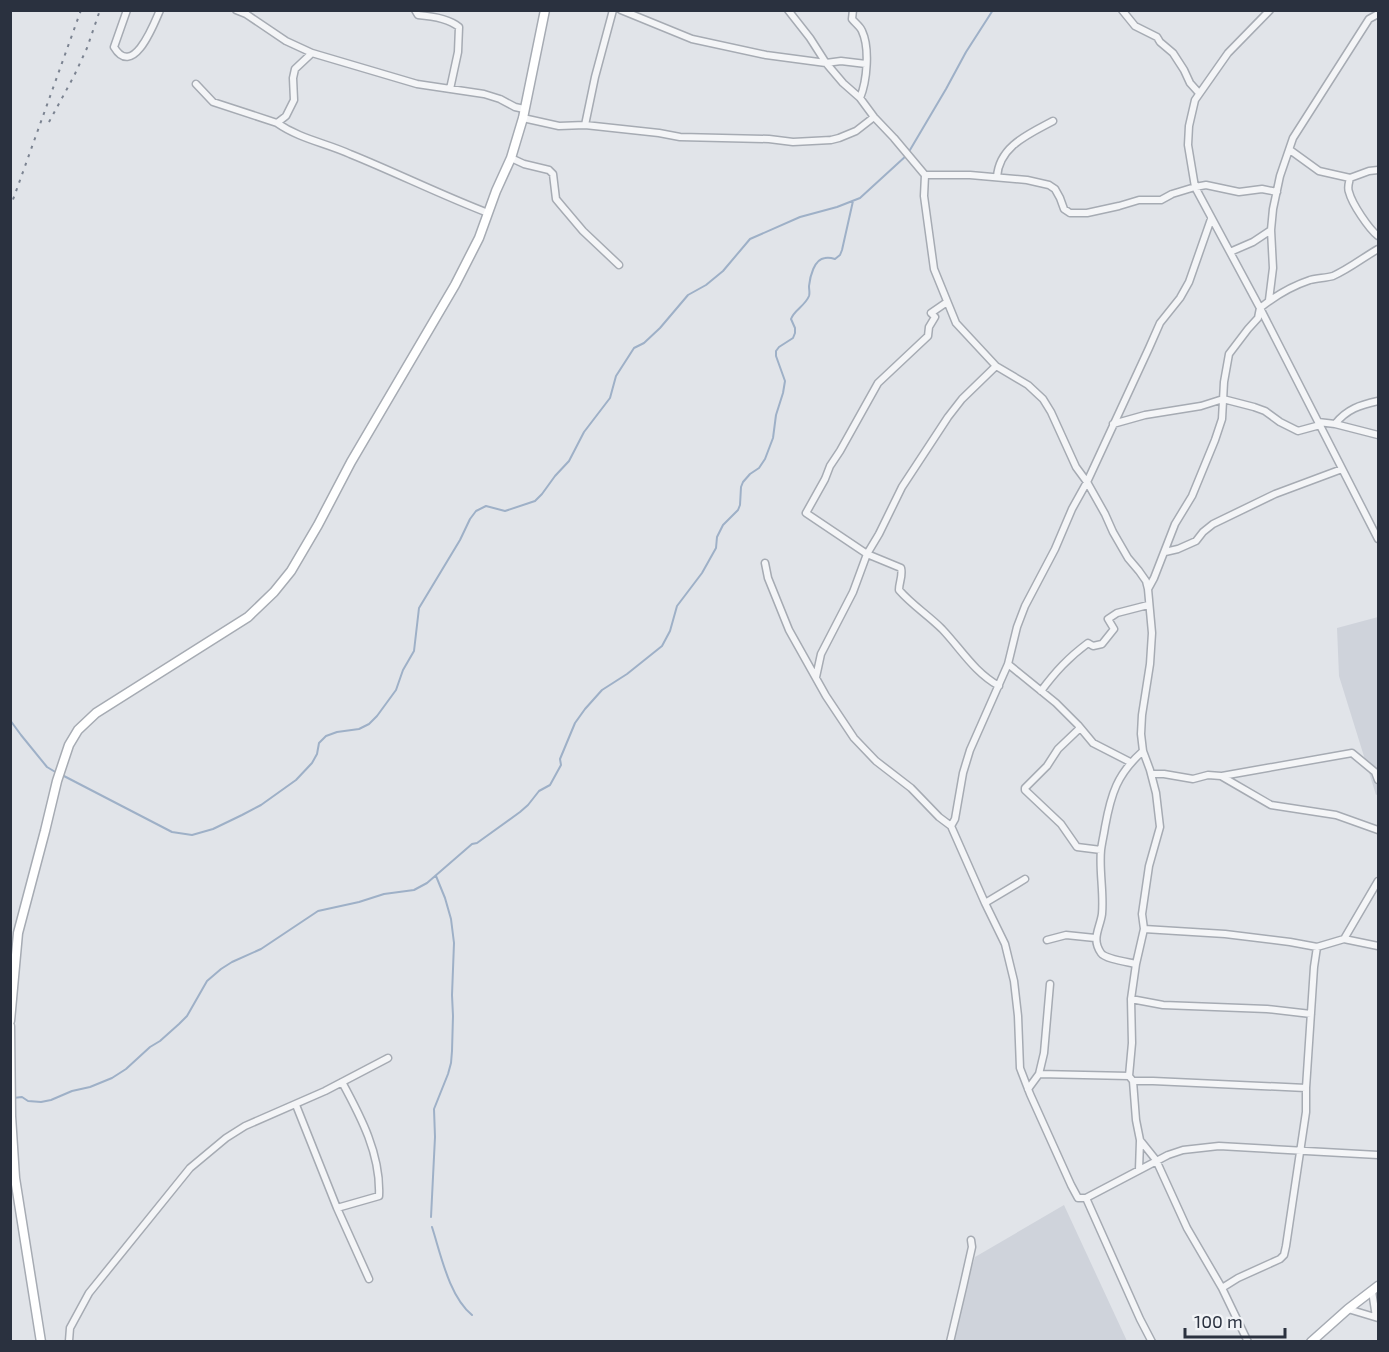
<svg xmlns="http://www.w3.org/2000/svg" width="1389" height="1352" font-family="'Exo 2',sans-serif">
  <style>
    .built { fill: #cfd3db }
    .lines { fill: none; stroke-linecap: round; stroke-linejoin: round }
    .stream { stroke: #9eb0c7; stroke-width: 2 }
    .street-casing { stroke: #a6abb3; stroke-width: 9 }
    .secondary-casing { stroke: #a6abb3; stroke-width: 11 }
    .street { stroke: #f4f5f7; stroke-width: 6 }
    .secondary { stroke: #fff; stroke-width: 8 }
    .rail { stroke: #7b8391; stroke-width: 2; stroke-dasharray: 3 6; stroke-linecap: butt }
  </style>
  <rect width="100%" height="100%" fill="#e1e4e9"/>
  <path class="built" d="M1378 617V794L1376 795 1339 676 1337 628Z
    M1064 1205 1127 1341 948 1342 975 1257Z"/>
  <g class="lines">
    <path class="stream" d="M10 720 21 735 47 767 57 773
      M62 775 172 832 192 835 213 829 242 815 261 805 296 780 312 763 317 754 319 743 326 736 337 732 359 729 369 724 377 716 396 690 403 670 414 651 419 608 460 540 470 519 476 511 486 506 505 511 535 501 542 494 555 476 569 461 584 432 610 398 616 376 634 348 644 343 660 328 688 295 706 285 723 271 750 239 800 217 837 207 860 198 907 155 946 89 966 52 993 10
      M13 1098 22 1097 28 1101 41 1102 51 1100 72 1091 90 1087 112 1078 126 1069 150 1047 160 1041 179 1024 187 1016 207 981 221 969 232 962 261 949 318 911 359 902 384 894 414 890 427 883 472 844 477 843 520 812 528 805 539 791 550 785 561 765 560 759 575 723 585 709 602 690 627 674 662 646 670 631 677 606 702 573 716 548 717 537 723 525 738 510 740 505 741 487 743 482 750 474 759 468 765 459 773 438 776 415 783 393 785 381 776 356V351L779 347 793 338 795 333V328L791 319C794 310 805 306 809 296 810 293 809 290 809 286 810 277 814 259 825 258 829 257 832 258 835 259L840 255 842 250 853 201
      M431 1217 435 1137 434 1109 448 1074 451 1063 452 1051 453 1016 452 995 454 943 451 919 445 898 436 876
      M432 1227C441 1255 449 1296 472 1315"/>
    <g class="street-casing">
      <path id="street" d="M127 10 114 47C133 79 154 24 160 10
        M236 10 246 14 286 41 312 53 417 84 484 94 500 99 515 107 524 109
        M415 10 418 15C431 16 448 18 459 27L458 52 450 89
        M621 10 692 39 766 55 826 63 843 83 860 98 874 117 894 138 925 175H970L1027 180 1049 185 1055 189 1060 198 1064 209 1070 213H1087L1119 206 1139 200H1161L1172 194 1195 187 1206 185 1239 192 1262 189 1277 192
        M788 10 810 38 826 63 841 61 866 64
        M853 10 852 19C855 23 860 26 862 31 870 48 867 81 860 98
        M1122 10 1135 26 1157 37 1160 42 1173 53 1184 70 1190 83 1199 93
        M1270 10 1228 53 1195 100 1189 126 1188 145 1195 187 1260 308 1378 539
        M196 84 213 102 277 123 286 116 294 100 293 78 295 69 312 53
        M523 118 559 126 585 125 659 133 680 137 769 139 793 142 831 140 839 138 856 131 874 117
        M277 123C300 139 326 143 350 154 397 173 441 195 488 213
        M585 125 595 77 613 10
        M1290 150 1319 171 1350 178
        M511 158 524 164 549 170 553 174 556 199 561 205 583 231 619 265
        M1378 170 1369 171 1350 178C1349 183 1347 187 1349 192 1352 204 1369 229 1378 236
        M925 175 924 196 934 269 956 323 996 366 1028 385 1043 399 1051 412 1076 467 1087 482 1105 514 1113 532 1128 558 1139 571 1146 581 1148 589
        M997 177C999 146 1029 134 1053 121
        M1230 252 1253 242 1271 230
        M1269 300 1273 268 1271 230 1273 209 1280 176 1293 138 1369 19 1378 14
        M947 302 931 313 935 317 929 327 928 336 878 383 840 451 830 466 825 479 806 513 867 554 901 568C903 576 899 582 899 590 912 605 928 615 942 629 961 649 974 672 999 686
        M1318 422 1335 424 1378 435
        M1113 424 1145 415 1201 406 1223 399 1254 407 1265 411 1280 422 1298 431 1320 425
        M1335 424C1347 409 1360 405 1378 401
        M1165 552 1178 549 1196 541 1203 532 1213 524 1275 494 1342 469
        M765 563 768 578 789 630 826 696 854 738 876 761 911 788 939 817 951 826 985 903 1005 944 1014 981 1018 1016 1020 1068 1030 1094 1071 1185 1078 1198H1086L1140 1319 1152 1342
        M1008 664 1056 703 1078 725 1093 743 1130 762
        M816 677 821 654 853 592 867 554 879 534 902 487 948 417 962 399 996 366
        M1041 691C1056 671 1068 658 1088 643L1093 646 1102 644 1114 629 1108 619 1117 613 1148 605
        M1080 728 1058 749 1047 766 1025 788V790L1061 824 1077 847 1101 850
        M1151 774H1164L1193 779 1208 775 1221 776 1271 805 1336 815 1378 830
        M1222 776 1352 753 1375 772 1378 780
        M951 826 955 819 963 773 970 750 1008 664 1017 627 1025 606 1055 549 1072 509 1087 482 1149 348 1160 323 1180 298 1189 282 1211 219
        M985 903 1025 879
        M1144 929 1225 934 1290 942 1317 947 1344 939 1378 881
        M1344 939 1378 946
        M1047 940 1066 935 1095 938
        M1136 964C1128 962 1105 959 1101 953 1091 939 1100 928 1102 914 1104 892 1099 871 1101 850 1102 842 1104 834 1105 827 1111 794 1117 774 1143 751
        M1131 999 1163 1005 1267 1009 1311 1014
        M1039 1074 1129 1076
        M1133 1081H1153L1306 1088
        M1028 1089 1039 1074 1044 1053 1050 984
        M296 1105 337 1208 369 1279
        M1139 1170 1140 1141
        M1086 1198 1168 1155 1183 1150 1219 1146 1378 1155
        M337 1208 379 1196C381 1155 361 1117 342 1082
        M1222 1288 1238 1278 1280 1259 1284 1255 1286 1246 1306 1112V1088L1314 967 1317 947
        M1372 1291 1376 1317
        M1348 1309 1378 1318
        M69 1341 70 1328 89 1293 190 1168 226 1138 245 1126 325 1091 388 1058
        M950 1342 963 1287 972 1247 971 1240
        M1248 1342 1222 1288 1187 1228 1156 1160 1140 1140 1136 1120 1133 1081 1129 1076 1132 1043 1131 999 1136 964 1144 929 1142 914 1149 866 1160 827 1156 793 1150 770 1143 751 1141 734 1142 715 1150 664 1152 633 1148 589 1154 578 1175 524 1192 496 1215 440 1222 419 1224 382 1229 354 1248 329 1258 318 1260 308C1275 296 1292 286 1310 280 1318 278 1326 278 1333 276 1349 269 1364 257 1378 249"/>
    </g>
    <g class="secondary-casing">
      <path id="secondary" d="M10 1021 18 933 45 831 57 781 69 745 78 730 96 713 248 617 274 592 291 571 318 525 351 462 455 285 479 238 496 191 511 158 523 118 545 10
        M10 1026 11 1116 15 1178 41 1342
        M1311 1342 1348 1309 1378 1286"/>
    </g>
    <use href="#street" class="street"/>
    <use href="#secondary" class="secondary"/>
    <path class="rail" d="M49 122 74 76 87 48 100 10
      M10 208 81 10"/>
  </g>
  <rect width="1389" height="1352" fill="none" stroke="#2a313f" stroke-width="24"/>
  <path d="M1185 1328v9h100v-9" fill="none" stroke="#2a313f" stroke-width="3"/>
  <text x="1194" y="1328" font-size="18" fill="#2a313f" stroke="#f1f3f6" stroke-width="4.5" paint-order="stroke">100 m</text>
</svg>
